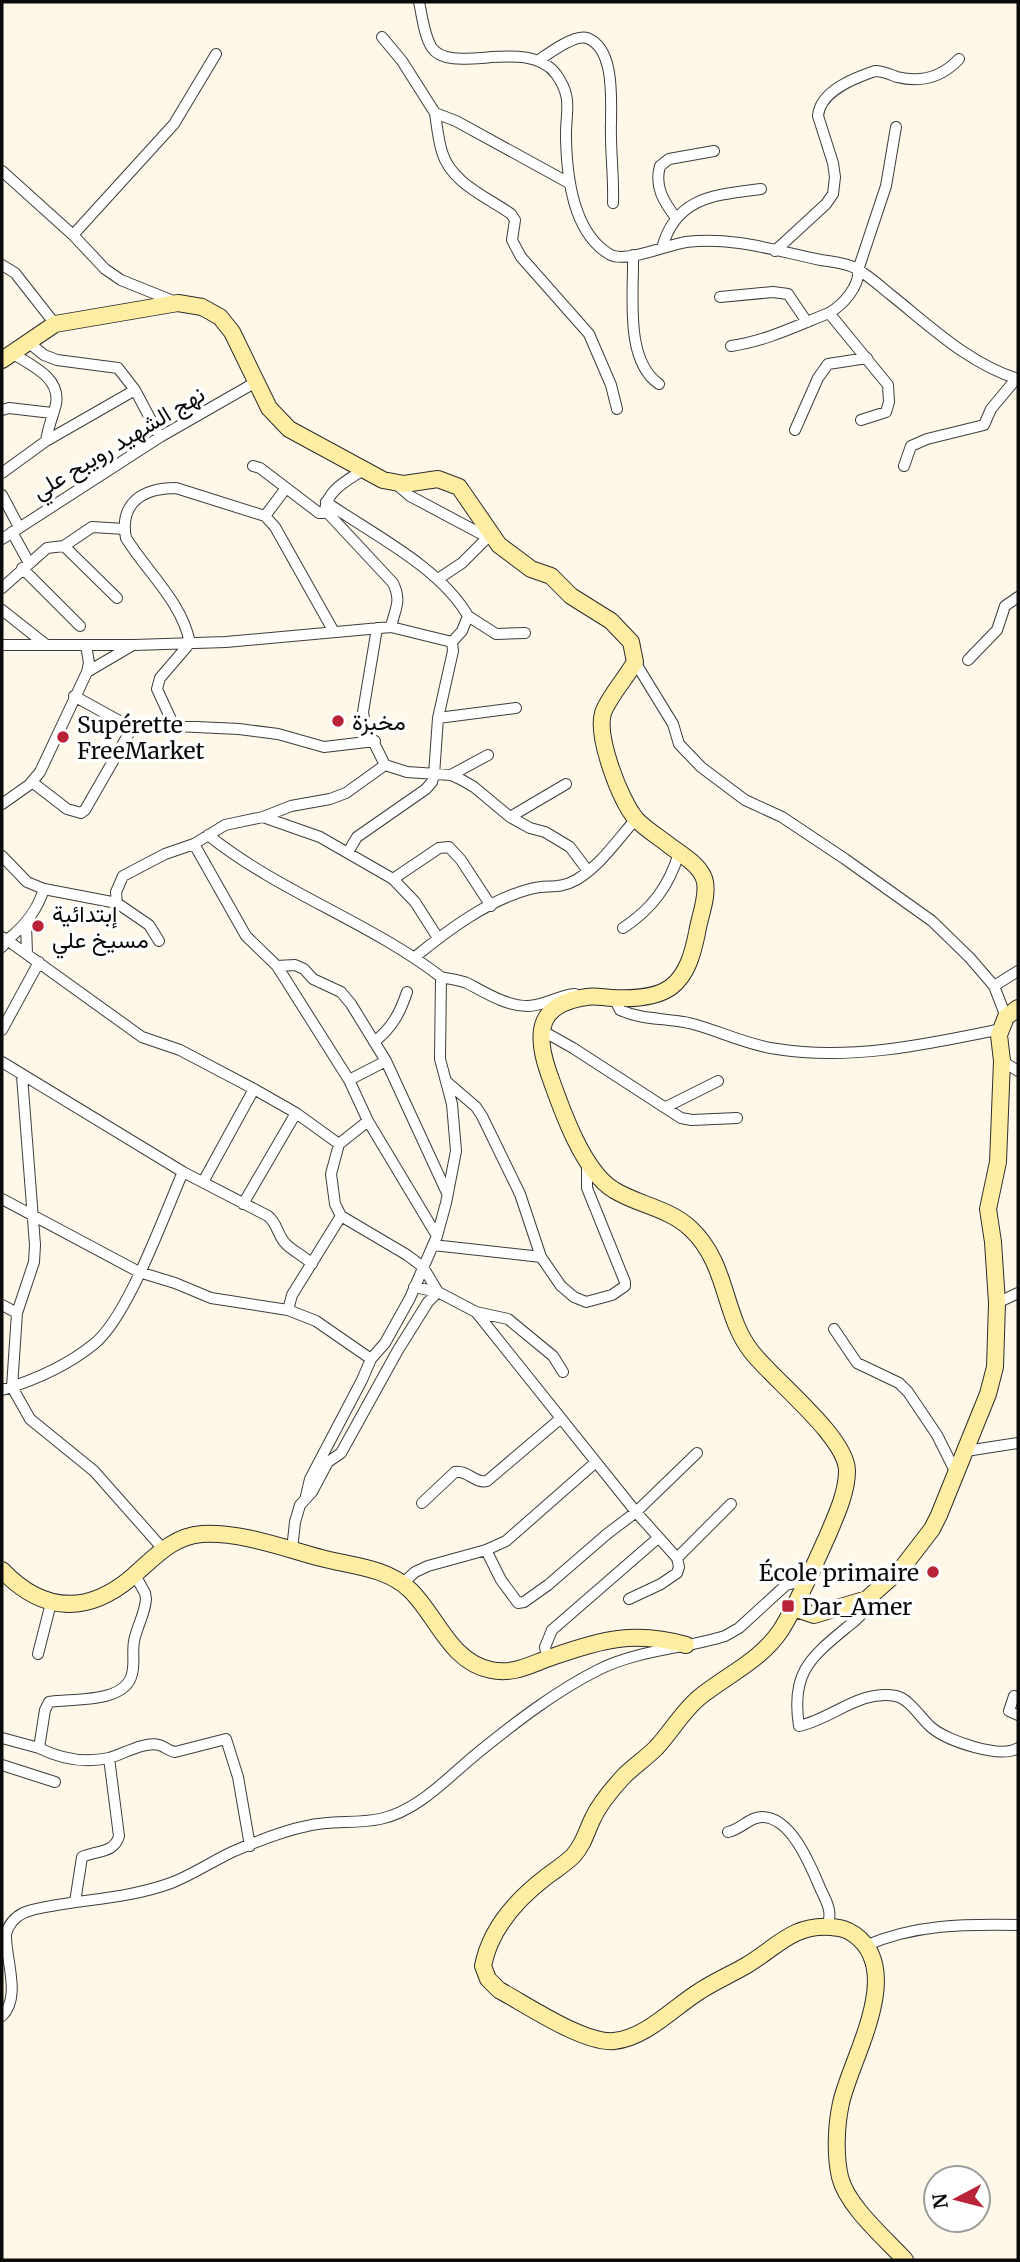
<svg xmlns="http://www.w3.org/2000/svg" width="1020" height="2262" font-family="Merriweather,Vazirmatn,serif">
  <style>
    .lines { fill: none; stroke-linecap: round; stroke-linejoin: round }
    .street-casing { stroke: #3d3d3d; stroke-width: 12 }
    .secondary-casing { stroke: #2c2c2c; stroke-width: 18 }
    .street { stroke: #fff; stroke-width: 10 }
    .secondary { stroke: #ffeda3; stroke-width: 16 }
    .poi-dot { fill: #b92338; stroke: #fff; stroke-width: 2.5 }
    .labels { text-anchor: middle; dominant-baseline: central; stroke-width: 7; stroke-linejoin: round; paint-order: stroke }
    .street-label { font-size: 23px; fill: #0a0a0a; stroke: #fff }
    .poi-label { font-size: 23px; fill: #0a0a0a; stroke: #fff; text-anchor: start }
  </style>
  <rect width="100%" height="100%" fill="#fff8e8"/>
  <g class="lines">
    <g class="street-casing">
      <path id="street" d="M419 2C422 15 424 36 432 48 452 76 527 36 556 74 574 99 565 112 566 140 567 178 573 232 609 254 624 264 667 245 686 242 731 236 777 251 821 260 833 262 847 263 857 269 869 276 880 286 891 295 930 326 969 364 1018 379
        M382 37 402 61 435 113 456 121 569 183
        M539 60C549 53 575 34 587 38 615 48 611 100 611 122 610 149 614 176 613 203
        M435 113C437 126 438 139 442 152 451 183 487 197 511 214L515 220 512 240 521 257 589 334 611 385 617 409
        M2 171 73 235 105 269 121 280 178 303
        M676 218C664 202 654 187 660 166L669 159 714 151
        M73 235 174 124 216 54
        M662 248C676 196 716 195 761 189
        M775 251 826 204 833 194 835 177 833 163 818 116C820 91 854 78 875 71 883 71 889 74 897 77 921 83 942 77 959 59
        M633 255C634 293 624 360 659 384
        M2 265 15 273 55 324
        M720 297 773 292 788 294 807 322
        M28 342 44 355 57 360 118 368 135 390 160 437
        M731 346C766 341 796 326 829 313
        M2 410 9 408 52 413
        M861 420 886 412 889 402 888 385 829 313C843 305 860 286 858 270L886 186 896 127
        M795 430 818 378 828 364 867 358
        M46 441 135 390
        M253 466 260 468 319 513H323L325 510
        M904 466 911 446 927 439 984 425 991 409 1016 379
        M2 473 46 441C48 427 53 416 56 404 61 377 30 365 12 353
        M396 484 410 496 487 537
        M2 495 19 527
        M326 502C372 534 440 567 468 616L462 631 452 642
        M265 516 286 488
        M12 532 29 563
        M2 539 160 437 256 382
        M64 546 117 598
        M22 568 80 626
        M438 579 462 563 491 534
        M2 588 47 548 64 546 92 527 125 529
        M2 610 45 644
        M468 616 496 634 525 633
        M377 628 363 712 365 725 385 765
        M2 645H134L226 642 391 627C395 608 402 602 393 583L325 510C327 490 348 480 363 470
        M968 660 997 630 1005 606 1018 597
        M635 662 673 724 679 744 701 767 745 800 782 817 845 859 932 921 970 958 994 986
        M87 672 133 645
        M74 696 132 728 154 725 239 729 278 734 324 747 375 741
        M438 718 516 708
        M174 726 157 689 160 678 190 643C182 602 147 572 126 538 119 502 144 488 176 488L265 516 275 527 334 632
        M451 775 488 755
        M32 782 67 809 81 813 85 810 132 728
        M2 804 29 785 40 772 87 672 89 663 86 645
        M263 817 320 837 393 879 415 902 438 938
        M510 817 566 784
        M208 835C279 892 368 921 441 977
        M194 844 246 936 277 966 349 1080 368 1121
        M348 852 357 837 426 789 432 782 434 775 438 718 453 651 452 642 391 627
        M2 856 27 882 44 889C37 911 25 926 7 940L2 937
        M393 879 439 848 449 847 461 860 491 906
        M44 889 117 903 149 925 159 941
        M117 903 116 892 123 876 165 854 194 844 225 825 263 817 291 806 330 799 346 793 385 765 407 772 451 775 462 780 474 787 510 817 530 828 545 832 570 847 588 871
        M26 924 27 954
        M623 928C652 909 669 886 679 853
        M2 947 7 940 142 1037 180 1050 254 1089 296 1113 339 1144 331 1174 335 1204 341 1216 407 1255 423 1267 438 1292 428 1302 398 1350 341 1453 328 1462 312 1492 300 1505 295 1522 292 1550
        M415 957C448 930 488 900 530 889 547 884 558 890 576 880 601 865 617 840 636 819
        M277 966 295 965 304 969 313 979 341 992 351 1004 386 1061
        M614 998 620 1010C642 1020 666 1018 689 1023 718 1030 746 1045 777 1049 851 1061 928 1044 1001 1029
        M1006 1017 994 986 1018 971
        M2 1030 39 962
        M541 1030 573 1048 681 1118 692 1120 737 1118
        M374 1042C392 1028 400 1013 407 992
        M1002 1061 1018 1071
        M2 1062 183 1172 268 1216C278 1224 277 1235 286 1244 294 1252 304 1256 312 1264
        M22 1076 35 1245 34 1262 17 1313 12 1387 30 1419 94 1471 163 1549
        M349 1080 386 1061 447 1193
        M447 1082 476 1107 482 1116 520 1194 541 1257 561 1286 574 1297 586 1302 612 1295 625 1286V1282L587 1188V1162
        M666 1107 718 1081
        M339 1144 368 1121 437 1236
        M203 1182 254 1089
        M2 1199 139 1272 175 1283 211 1298 288 1310
        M243 1204 296 1113
        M341 1216 292 1295 288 1310 316 1321 371 1359
        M433 1245 541 1257
        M414 1287 438 1292 476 1312 636 1512 677 1558 679 1567 677 1573 661 1584 629 1599
        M997 1303 1018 1293
        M2 1305 17 1313
        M476 1312 508 1319 553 1356 563 1372
        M834 1329 857 1363 899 1383 908 1392 937 1435 956 1473
        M2 1390C35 1380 67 1366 94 1344 128 1317 164 1215 183 1172
        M966 1451 1018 1443
        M306 1496 310 1479 362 1380 371 1359 385 1343 410 1298 437 1236 446 1203 456 1151 452 1104 440 1059 441 977C449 979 459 980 467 983 486 993 506 1006 528 1006 544 1006 559 995 575 994
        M422 1503 455 1472C468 1470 475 1484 487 1481L560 1419
        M486 1550 501 1580 518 1603 524 1602 548 1585 607 1534 636 1512 697 1453
        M677 1558 731 1504
        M402 1584 415 1572 428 1566 486 1550 506 1541 596 1462
        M875 1596C868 1610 858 1619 846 1628 808 1659 791 1675 799 1726 832 1719 860 1689 896 1696 910 1699 921 1719 932 1728 948 1741 1000 1759 1018 1748
        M38 1654 51 1603
        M547 1658 545 1647 552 1630 658 1538
        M1014 1696 1009 1711 1018 1715
        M2 1738 39 1748 45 1710 49 1702C72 1698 125 1704 132 1674 135 1663 132 1652 134 1641 137 1626 145 1614 146 1599L145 1593 135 1575
        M39 1748C61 1759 86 1763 109 1758L119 1836C114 1854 96 1850 82 1857L75 1902
        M109 1758C123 1754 145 1741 159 1745 166 1747 168 1751 175 1752L226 1739 238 1777 250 1846
        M2 1765 55 1782
        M728 1832C742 1829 749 1817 762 1817 792 1817 811 1867 821 1890 824 1896 828 1904 829 1910 830 1915 829 1922 828 1927
        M865 1946C915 1924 965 1924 1018 1925
        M2 2016C22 1997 5 1958 6 1934 12 1912 32 1909 51 1906 91 1899 133 1897 171 1883 192 1875 211 1862 232 1852 255 1842 282 1831 307 1826 331 1820 356 1824 380 1819 419 1811 450 1775 480 1751 516 1722 556 1691 598 1670 637 1650 683 1649 725 1636L739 1628 786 1585 807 1580"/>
    </g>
    <g class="secondary-casing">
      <path id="secondary" d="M2 360 55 324 178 303 202 307 220 317 232 332 269 408 289 429 383 480 404 484 438 479 459 487 499 545 531 569 551 576 571 596 611 621 631 642 635 662C626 678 608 698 603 713 596 737 620 800 636 819 645 829 659 837 670 846 682 855 702 866 705 882 708 898 699 918 697 933 693 952 688 974 671 987 656 998 632 999 613 998 605 998 595 995 587 997 540 1003 534 1030 548 1071 560 1105 582 1171 614 1190 638 1205 669 1208 691 1229 728 1264 723 1315 751 1351 773 1380 847 1437 847 1471 847 1493 835 1518 827 1537 813 1568 799 1601 781 1630 761 1660 729 1674 701 1696 683 1710 672 1731 656 1748 646 1758 634 1766 624 1776 612 1789 600 1803 593 1818 586 1832 584 1844 573 1856 565 1864 555 1870 546 1877 516 1900 490 1929 483 1966L488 1979 499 1990C527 2005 584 2044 614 2041 646 2038 674 2007 700 1991 715 1981 732 1974 747 1965 777 1947 793 1924 831 1927 841 1928 847 1929 855 1935 905 1972 851 2058 841 2103 836 2126 835 2155 840 2177 847 2206 885 2238 905 2260
        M2 1570C42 1612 86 1616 132 1577 153 1559 172 1536 202 1534 243 1532 283 1548 321 1558 351 1566 386 1567 410 1590 437 1616 450 1662 491 1670 514 1675 531 1664 552 1657 600 1640 635 1630 686 1645
        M793 1608 814 1615 867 1599 902 1568 932 1529 939 1515 988 1394 995 1367 997 1303 993 1242 988 1209 998 1162 1002 1061 999 1035 1006 1017 1018 1008"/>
    </g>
    <use href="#street" class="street"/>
    <use href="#secondary" class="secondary"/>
  </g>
  <g class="poi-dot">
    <circle cx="338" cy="721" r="7"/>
    <circle cx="63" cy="737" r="7"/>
    <circle cx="38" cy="926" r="7"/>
    <circle cx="933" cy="1572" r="7"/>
    <rect x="781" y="1599" width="14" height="14" rx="3.5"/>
  </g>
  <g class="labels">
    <g class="street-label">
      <text transform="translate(118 442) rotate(-31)">نهج الشهيد رويبح علي</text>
    </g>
    <g class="poi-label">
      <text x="352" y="721">مخبزة</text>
      <text x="77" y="724">Supérette<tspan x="77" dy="26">FreeMarket</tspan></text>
      <text x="52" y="913">إبتدائية<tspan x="52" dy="26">مسيخ علي</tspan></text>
      <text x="919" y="1572" text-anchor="end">École primaire</text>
      <text x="802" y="1606">Dar_Amer</text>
    </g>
  </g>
  <rect width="1020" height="2262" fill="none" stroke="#0a0a0a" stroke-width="7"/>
  <g transform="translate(957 2199) rotate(263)"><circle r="33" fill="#ffffff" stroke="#9d9d9d" stroke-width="2"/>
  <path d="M0-5L12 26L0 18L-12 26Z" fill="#b92338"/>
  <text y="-10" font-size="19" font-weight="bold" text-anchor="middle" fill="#0a0a0a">N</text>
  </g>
</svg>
